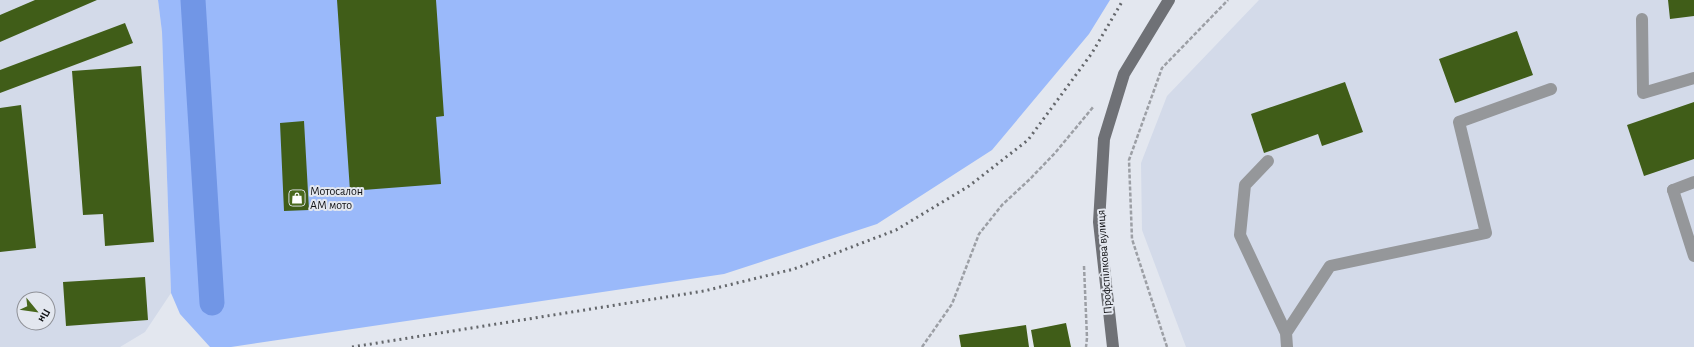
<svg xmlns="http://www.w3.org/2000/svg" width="1694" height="347" font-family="'Alegreya Sans',sans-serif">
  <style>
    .built { fill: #d3dae9; fill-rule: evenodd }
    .green { fill: #9ab9fa }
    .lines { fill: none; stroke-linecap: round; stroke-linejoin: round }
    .canal { stroke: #7196e6; stroke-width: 25 }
    .building { fill: #405d18 }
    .path { stroke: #9c9fa5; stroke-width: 2.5; stroke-dasharray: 4 2; stroke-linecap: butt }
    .lane { stroke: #95979a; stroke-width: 12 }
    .street { stroke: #95979a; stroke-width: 12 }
    .secondary { stroke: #6f7176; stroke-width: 12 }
    .rail { stroke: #64676b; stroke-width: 3; stroke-dasharray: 2 4; stroke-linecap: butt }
    .labels { text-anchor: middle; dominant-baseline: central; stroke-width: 4; stroke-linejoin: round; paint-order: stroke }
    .poi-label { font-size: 12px; fill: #101114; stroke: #e3e7ef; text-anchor: start }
    .street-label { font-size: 12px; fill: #101114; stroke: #e3e7ef }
  </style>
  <rect width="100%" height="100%" fill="#e3e7ef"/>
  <path class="built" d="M0 0H158L162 32 171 293 145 332 120 347H0ZM24 299H48V323H24Z
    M1259 0H1694V347H1186L1142 230 1141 163 1167 96Z"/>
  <path class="green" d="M158 0H1110L1089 34 992 150 877 224 724 274 231 347H210L180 314 171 293 162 32Z"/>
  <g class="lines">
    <path class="canal" d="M193 0 212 303"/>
  </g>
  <path class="building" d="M35 0H97L0 42V15Z
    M337 0H436L444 116 436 117 441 184 350 191Z
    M1668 0H1694V16L1670 19Z
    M125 23 133 43 0 93V70Z
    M1517 31 1533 75 1455 103 1439 59Z
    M141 66 154 242 105 246 103 214 83 215 72 71Z
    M1345 82 1363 132 1322 146 1318 134 1264 153 1251 114Z
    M1694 102V159L1644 176 1627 125Z
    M21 105 36 248 0 252V108Z
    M304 121 309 210 284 211 280 123Z
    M145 277 148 320 66 326 63 282Z
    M1066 323 1071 347H1034L1031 330Z
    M1026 325 1029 347H961L959 335Z"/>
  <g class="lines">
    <path class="path" d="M1084 266 1087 338 1086 347
      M922 347 952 304 979 234 1002 205 1030 179 1055 153 1094 106
      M1167 347 1132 239 1129 160 1162 68 1228 0"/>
    <path class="lane" d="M1642 19 1643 93 1694 78
      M1268 161 1245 185 1240 235 1286 333
      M1673 190 1694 182
      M1287 347 1286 333 1330 266 1486 233 1459 122 1551 89"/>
    <path class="street" d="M1673 190 1694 256"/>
    <path class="secondary" d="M1113 347 1099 222 1104 139 1124 74 1169 0"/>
    <path class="rail" d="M352 347 704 291 794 269 896 230 969 186 1028 140 1092 53 1123 0"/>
  </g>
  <defs>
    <g id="shop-square" transform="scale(0.9)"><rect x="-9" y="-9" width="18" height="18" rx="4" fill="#49681d" stroke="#e3e7ef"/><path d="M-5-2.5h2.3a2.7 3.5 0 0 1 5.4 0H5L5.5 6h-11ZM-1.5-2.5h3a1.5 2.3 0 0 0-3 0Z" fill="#fff"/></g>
  </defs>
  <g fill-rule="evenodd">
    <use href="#shop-square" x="297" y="198"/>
  </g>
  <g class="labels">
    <g class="poi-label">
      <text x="310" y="191">Мотосалон<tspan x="310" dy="14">АМ мото</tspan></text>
    </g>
    <g class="street-label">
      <text transform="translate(1104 262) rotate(-94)">Профспілкова вулиця</text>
    </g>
  </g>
  <g transform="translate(36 311) rotate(119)"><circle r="19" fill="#e3e7ef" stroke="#8f9197"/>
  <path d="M0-3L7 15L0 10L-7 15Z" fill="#49681d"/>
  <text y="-6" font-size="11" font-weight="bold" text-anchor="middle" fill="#101114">Пн</text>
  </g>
</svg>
